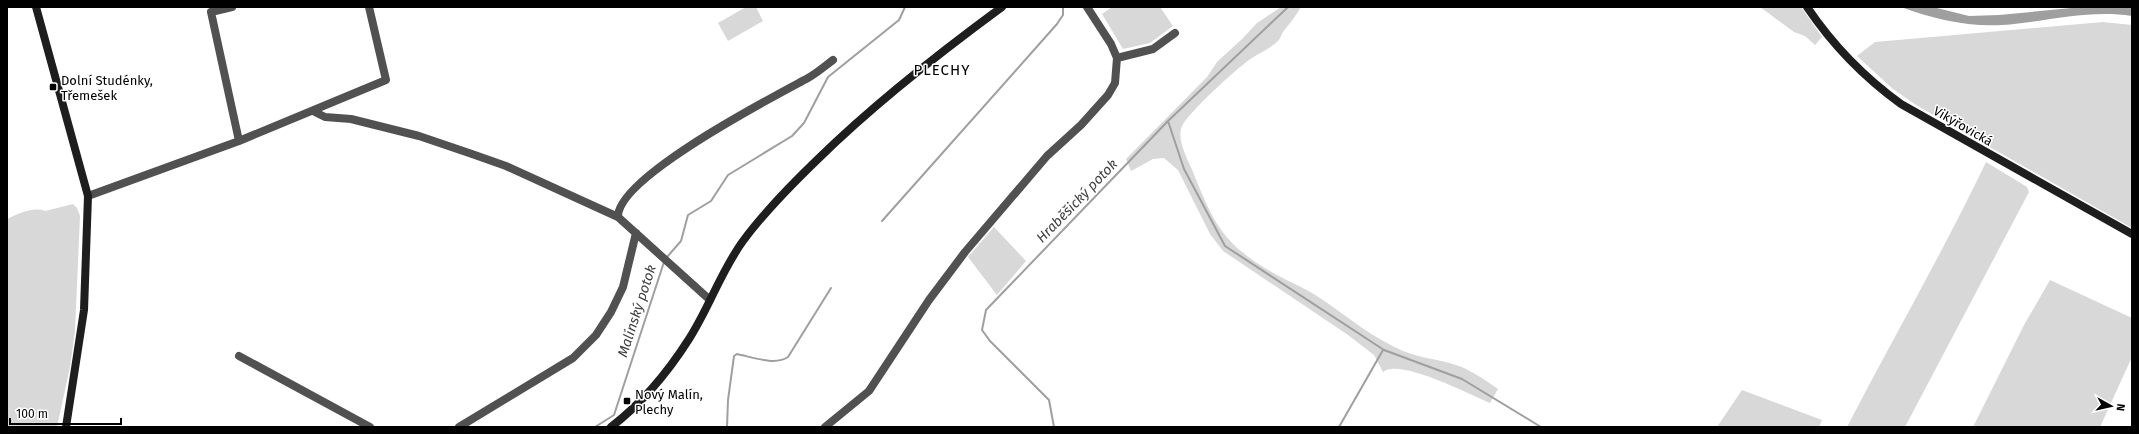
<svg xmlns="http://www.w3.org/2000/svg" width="2139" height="434" font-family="'Fira Sans',sans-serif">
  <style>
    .green { fill: #d8d8d8 }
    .water { fill: #9f9f9f }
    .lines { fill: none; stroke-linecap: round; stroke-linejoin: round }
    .stream { stroke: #9f9f9f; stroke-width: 2 }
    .street { stroke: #515151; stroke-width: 8 }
    .secondary { stroke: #1e1e1e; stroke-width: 8 }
    .poi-dot { fill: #000; stroke: #fff; stroke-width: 1.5 }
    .labels { text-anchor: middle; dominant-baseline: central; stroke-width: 3; stroke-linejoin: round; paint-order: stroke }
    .poi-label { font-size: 13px; fill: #000; stroke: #fff; text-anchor: start }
    .street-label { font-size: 13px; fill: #000; stroke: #fff }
    .water-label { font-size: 14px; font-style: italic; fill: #404040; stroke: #fff }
    .quarter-label { font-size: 15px; letter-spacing: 1px; fill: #000; stroke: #fff }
  </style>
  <rect width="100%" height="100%" fill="#fff"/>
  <path class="green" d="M746 7H756L763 21 728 41 718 23Z
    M1112 7H1160L1173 26 1150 43 1123 49 1102 14Z
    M1281 7H1301C1296 16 1289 24 1283 32 1281 35 1280 40 1277 42 1268 50 1258 53 1249 60 1235 70 1189 112 1182 126 1176 139 1188 160 1193 172 1215 227 1225 246 1277 275 1292 283 1309 290 1323 300 1349 318 1373 338 1403 351 1420 358 1438 359 1456 365 1471 370 1485 380 1498 389L1490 403C1470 395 1400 358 1383 372L1374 355 1348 335 1223 251 1210 234 1178 170 1164 158 1153 159 1131 171 1126 159 1207 77 1217 62 1242 39 1257 23Z
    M1760 7H1801L1822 37 1815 45 1805 36 1794 32Z
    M2103 22 2132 25V228L1916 105 1893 89 1857 56 1875 42Z
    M1986 162 2027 187 2029 192 1905 427H1847C1893 338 1943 252 1986 162Z
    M73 204 77 208 80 216 75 331 70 367 57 427H7V219C17 214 34 206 45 211Z
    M994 227 1026 261 997 295 968 257Z
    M2050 280 2132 318V357L2100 427H1973L2024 325Z
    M1742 390 1822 420 1819 427H1717Z"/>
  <path class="water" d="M1901 7H1933L1969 16 1999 15 2082 7H2132V16C2088 9 2046 22 2002 25 1967 27 1934 19 1901 7Z"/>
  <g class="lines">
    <path class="stream" d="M1168 121 1184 169 1225 246 1384 350 1462 379 1541 427
      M882 221 1057 24 1063 15V7
      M667 257 681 241 688 215 711 201 728 175 792 136 804 123 828 77 899 20 905 7
      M595 427 614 415 664 262
      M727 427 728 400 734 356 737 354C752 357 775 366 788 357L831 288
      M1054 427 1049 400 990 341 982 330 986 310 1168 121 1288 7
      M1339 427 1383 350"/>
    <path class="street" d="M232 7 211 12 239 141
      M1117 58 1153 49 1175 33
      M313 111 325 117 351 119 419 136 472 154 506 166 618 217 710 300
      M88 196 239 141 386 80 369 7
      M618 217C617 177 773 97 808 78 817 73 825 66 833 60
      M239 356 370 427
      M459 427 573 358 596 335 611 312 623 287 636 233
      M825 427 869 391 929 300 965 252 1047 156 1081 125 1108 95 1115 83 1117 58 1111 44 1087 7"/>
    <path class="secondary" d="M36 7 88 196 84 310 66 427
      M1807 7C1832 44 1865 78 1901 104L2132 234
      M611 427C641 404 668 372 689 339 709 308 721 271 743 241 765 211 791 185 818 159 875 103 938 54 1002 7"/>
  </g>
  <g class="poi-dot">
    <rect x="49" y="83" width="8" height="8" rx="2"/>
    <rect x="623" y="397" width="8" height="8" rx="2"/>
  </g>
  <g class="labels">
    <g class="poi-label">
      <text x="61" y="80">Dolní Studénky,<tspan x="61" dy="15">Třemešek</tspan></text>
      <text x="635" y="394">Nový Malín,<tspan x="635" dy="15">Plechy</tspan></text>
    </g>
    <g class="street-label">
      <text transform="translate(1963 126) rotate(30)">Vikýřovická</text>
    </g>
    <g class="water-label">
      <text transform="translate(1077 201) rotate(-46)">Hraběšický potok</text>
      <text transform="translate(637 311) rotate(-72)">Malínský potok</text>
    </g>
    <g class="quarter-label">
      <text x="942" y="70">PLECHY</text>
    </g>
  </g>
  <rect width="2139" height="434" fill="none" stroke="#000000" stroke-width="16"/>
  <g transform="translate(2111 406) rotate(98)" stroke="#ffffff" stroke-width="3" paint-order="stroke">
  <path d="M0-3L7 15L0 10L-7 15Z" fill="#000000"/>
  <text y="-6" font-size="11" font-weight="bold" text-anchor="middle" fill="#000000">N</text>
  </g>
  <path d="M10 418v6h111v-6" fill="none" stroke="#000000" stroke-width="2"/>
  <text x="16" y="418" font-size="12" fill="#000000" stroke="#ffffff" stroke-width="3" paint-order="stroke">100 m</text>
</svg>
